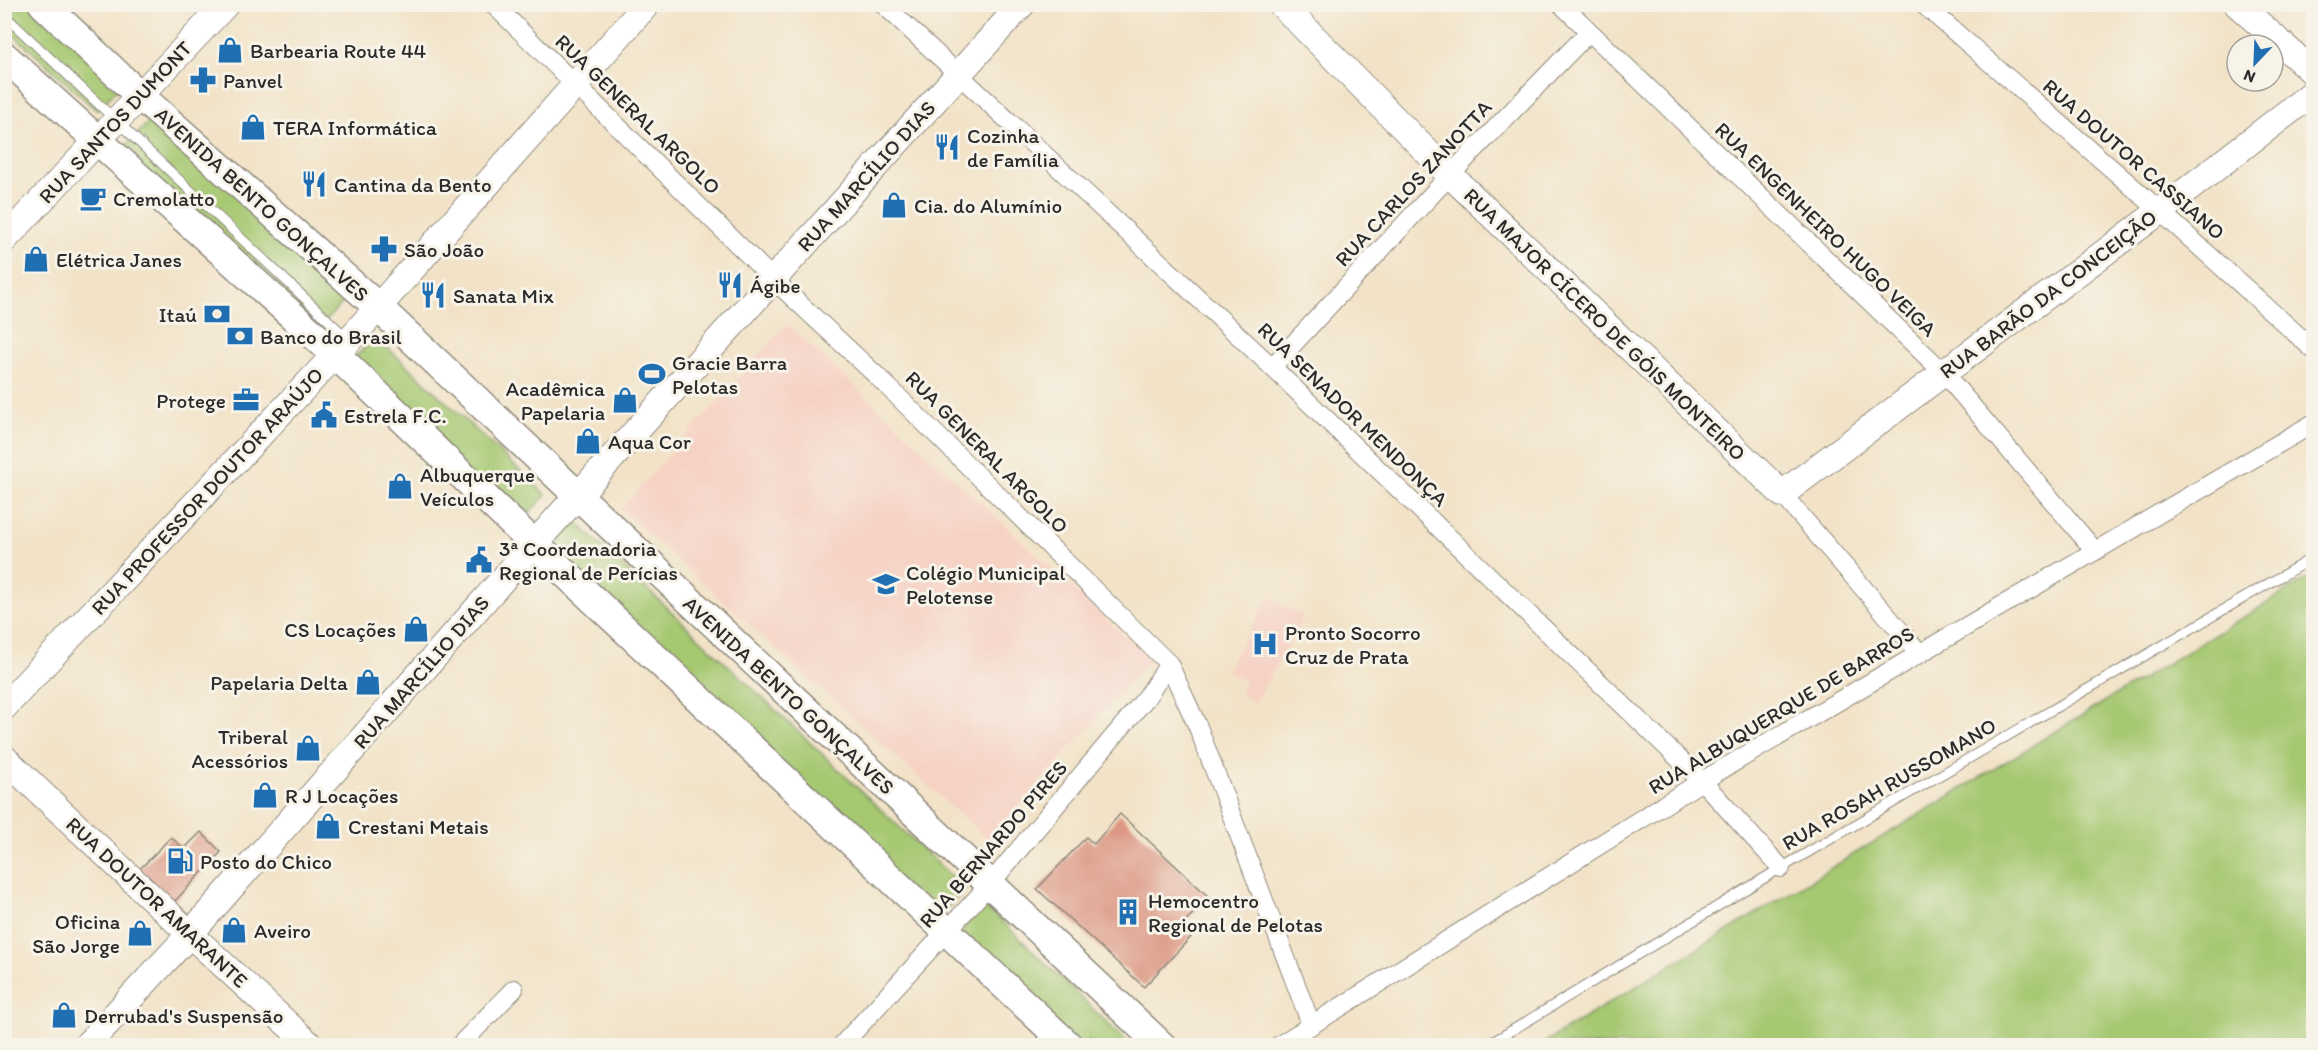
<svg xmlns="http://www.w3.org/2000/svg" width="2318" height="1050" font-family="Itim,sans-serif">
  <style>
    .built { fill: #f6d2c5 }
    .green { fill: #a5c871; stroke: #687a4e; stroke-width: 1.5 }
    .building { fill: #dc9784 }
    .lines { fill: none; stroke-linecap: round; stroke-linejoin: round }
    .lane-casing { stroke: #8e877a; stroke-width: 11 }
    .street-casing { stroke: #8e877a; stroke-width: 20 }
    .secondary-casing { stroke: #8e877a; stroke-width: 28 }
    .primary-casing { stroke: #8e877a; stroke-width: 31 }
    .path { stroke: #8e877a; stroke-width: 3; stroke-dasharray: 1.5 4.5; stroke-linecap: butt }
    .lane { stroke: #fff; stroke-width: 9 }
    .street { stroke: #fff; stroke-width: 18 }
    .secondary { stroke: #fff; stroke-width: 26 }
    .primary { stroke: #fff; stroke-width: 28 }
    .labels { text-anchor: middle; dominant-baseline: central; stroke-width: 6; stroke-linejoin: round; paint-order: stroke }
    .poi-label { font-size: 21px; fill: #2b2b2b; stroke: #f7f3e8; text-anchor: start }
    .street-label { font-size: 21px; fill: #2b2b2b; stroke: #f7f3e8 }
  </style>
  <rect width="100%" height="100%" fill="#f7f3e8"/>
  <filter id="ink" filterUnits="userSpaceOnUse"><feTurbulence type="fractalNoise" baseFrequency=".0167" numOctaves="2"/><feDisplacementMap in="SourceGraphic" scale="12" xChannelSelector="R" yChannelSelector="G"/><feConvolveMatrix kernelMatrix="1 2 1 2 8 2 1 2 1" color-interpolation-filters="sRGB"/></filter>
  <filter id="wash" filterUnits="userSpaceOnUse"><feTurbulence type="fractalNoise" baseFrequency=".008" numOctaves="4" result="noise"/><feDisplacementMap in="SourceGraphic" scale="24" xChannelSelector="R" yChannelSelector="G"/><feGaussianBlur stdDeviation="1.35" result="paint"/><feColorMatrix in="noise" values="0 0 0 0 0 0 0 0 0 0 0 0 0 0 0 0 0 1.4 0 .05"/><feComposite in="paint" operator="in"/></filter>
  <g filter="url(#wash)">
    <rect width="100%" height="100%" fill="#f2e3c8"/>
    <path class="built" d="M787 324 1150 659 988 840 621 509Z
      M1269 596 1304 617 1255 703 1240 694 1246 682 1226 671Z"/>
    <path class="green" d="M4 5H41L125 81 97 111 5 27Z
      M154 116 347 298 316 331 123 149Z
      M375 336 546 495 521 522 350 363Z
      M573 519 965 889 939 918 548 548Z
      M2313 575V1045H1540Z
      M985 905 1130 1045H1077L959 933Z"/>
    <g id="blocks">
      <path class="building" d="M1120 814 1209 897 1180 927 1191 937 1144 987 1037 889 1086 837 1094 844Z
        M201 832 221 852 175 901 138 871 171 837 184 849Z"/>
    </g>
  </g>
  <g filter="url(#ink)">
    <use href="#blocks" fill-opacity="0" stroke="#8e877a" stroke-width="1.5"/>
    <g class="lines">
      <g class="lane-casing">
        <path id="lane" d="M4 15 348 339
          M1486 1046 1781 868 2314 557"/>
      </g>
      <g class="street-casing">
        <path id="street" d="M493 4 774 280 877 376 1169 664 1198 727 1311 1024
          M883 4 1272 367 1702 781 1781 868
          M1561 4 1943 372 2095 551
          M1923 4 2160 211 2314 350
          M1272 367 1450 175 1589 32
          M1782 494 1920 654
          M459 1046 514 989
          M841 1046 990 884 1146 698 1169 664
          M1278 1046 1702 781 2314 423"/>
      </g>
      <g class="secondary-casing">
        <path id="secondary" d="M1281 4 1450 175 1782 494 2160 211 2314 92
          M2237 4 2314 73
          M4 240 226 4
          M4 707 349 340 647 4
          M4 758 190 934 311 1046
          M86 1046 190 934 534 544 1022 4"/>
      </g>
      <g class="primary-casing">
        <path id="primary" d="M43 4 139 95 378 307 1162 1046
          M4 56 335 354 534 544 1069 1046"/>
      </g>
      <path class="path" d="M1090 1036 1100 1046"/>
      <use href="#lane" class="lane"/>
      <use href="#street" class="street"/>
      <use href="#secondary" class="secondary"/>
      <use href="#primary" class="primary"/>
    </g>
  </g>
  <defs>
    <g id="shop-bare" transform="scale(2.07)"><path d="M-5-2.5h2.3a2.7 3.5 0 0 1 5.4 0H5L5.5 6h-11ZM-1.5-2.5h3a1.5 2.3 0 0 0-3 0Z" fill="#1f6fb2" stroke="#f7f3e8" stroke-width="2.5" paint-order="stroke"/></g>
    <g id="pharmacy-bare" transform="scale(2.07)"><path d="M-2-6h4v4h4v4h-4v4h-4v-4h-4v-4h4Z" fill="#1f6fb2" stroke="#f7f3e8" stroke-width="2.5" paint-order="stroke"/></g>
    <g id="restaurant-bare" transform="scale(2.07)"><path d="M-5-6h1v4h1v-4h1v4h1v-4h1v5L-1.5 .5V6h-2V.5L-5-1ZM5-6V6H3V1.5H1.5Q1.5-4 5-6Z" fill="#1f6fb2" stroke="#f7f3e8" stroke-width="2.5" paint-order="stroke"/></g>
    <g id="cafe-bare" transform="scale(2.07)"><path d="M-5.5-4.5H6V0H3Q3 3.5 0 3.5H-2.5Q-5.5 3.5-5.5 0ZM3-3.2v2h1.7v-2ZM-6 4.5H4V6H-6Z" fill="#1f6fb2" stroke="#f7f3e8" stroke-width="2.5" paint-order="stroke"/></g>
    <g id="bank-bare" transform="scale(2.07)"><path d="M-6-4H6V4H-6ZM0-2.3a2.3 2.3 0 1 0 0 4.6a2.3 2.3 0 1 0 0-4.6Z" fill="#1f6fb2" stroke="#f7f3e8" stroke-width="2.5" paint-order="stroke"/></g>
    <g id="stadium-bare" transform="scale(2.07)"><path d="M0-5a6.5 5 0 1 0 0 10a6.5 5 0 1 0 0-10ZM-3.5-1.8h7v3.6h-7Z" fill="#1f6fb2" stroke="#f7f3e8" stroke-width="2.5" paint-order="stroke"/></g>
    <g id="office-bare" transform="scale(2.07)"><path d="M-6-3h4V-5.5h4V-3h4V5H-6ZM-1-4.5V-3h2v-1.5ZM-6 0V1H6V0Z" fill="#1f6fb2" stroke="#f7f3e8" stroke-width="2.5" paint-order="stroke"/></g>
    <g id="civic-bare" transform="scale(2.07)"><path d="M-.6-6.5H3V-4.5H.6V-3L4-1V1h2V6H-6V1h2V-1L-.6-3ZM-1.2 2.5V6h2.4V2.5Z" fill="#1f6fb2" stroke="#f7f3e8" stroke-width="2.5" paint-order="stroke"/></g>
    <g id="school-bare" transform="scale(2.07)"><path d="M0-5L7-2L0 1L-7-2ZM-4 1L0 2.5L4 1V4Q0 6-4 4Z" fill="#1f6fb2" stroke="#f7f3e8" stroke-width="2.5" paint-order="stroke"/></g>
    <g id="hospital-bare" transform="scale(2.07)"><path d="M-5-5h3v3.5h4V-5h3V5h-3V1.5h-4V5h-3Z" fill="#1f6fb2" stroke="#f7f3e8" stroke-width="2.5" paint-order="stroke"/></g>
    <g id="fuel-bare" transform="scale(2.07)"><path d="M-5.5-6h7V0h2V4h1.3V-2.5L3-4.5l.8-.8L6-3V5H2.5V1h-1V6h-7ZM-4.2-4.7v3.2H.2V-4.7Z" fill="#1f6fb2" stroke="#f7f3e8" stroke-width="2.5" paint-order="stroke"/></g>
    <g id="building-bare" transform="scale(2.07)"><path d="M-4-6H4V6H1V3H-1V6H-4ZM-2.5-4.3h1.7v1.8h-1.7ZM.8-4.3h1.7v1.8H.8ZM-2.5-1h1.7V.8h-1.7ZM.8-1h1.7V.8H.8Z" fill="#1f6fb2" stroke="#f7f3e8" stroke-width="2.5" paint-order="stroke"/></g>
  </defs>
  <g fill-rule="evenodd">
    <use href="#shop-bare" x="230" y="50"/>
    <use href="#pharmacy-bare" x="203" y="80"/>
    <use href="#shop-bare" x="253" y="127"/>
    <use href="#restaurant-bare" x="947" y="147"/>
    <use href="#restaurant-bare" x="314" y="184"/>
    <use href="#cafe-bare" x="93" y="198"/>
    <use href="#shop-bare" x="894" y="205"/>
    <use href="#pharmacy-bare" x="384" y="249"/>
    <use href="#shop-bare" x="36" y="259"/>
    <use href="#restaurant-bare" x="730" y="285"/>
    <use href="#restaurant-bare" x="433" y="295"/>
    <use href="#bank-bare" x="217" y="314"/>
    <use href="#bank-bare" x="240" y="336"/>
    <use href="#stadium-bare" x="652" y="374"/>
    <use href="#office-bare" x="246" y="400"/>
    <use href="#shop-bare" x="625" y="400"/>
    <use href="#civic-bare" x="324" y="415"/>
    <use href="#shop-bare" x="588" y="441"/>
    <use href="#shop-bare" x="400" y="486"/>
    <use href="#civic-bare" x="479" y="560"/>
    <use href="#school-bare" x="886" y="584"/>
    <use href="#shop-bare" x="416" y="629"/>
    <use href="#hospital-bare" x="1265" y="644"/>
    <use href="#shop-bare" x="368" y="682"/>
    <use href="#shop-bare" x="308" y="748"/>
    <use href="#shop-bare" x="265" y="795"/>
    <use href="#shop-bare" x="328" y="826"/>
    <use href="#fuel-bare" x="180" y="861"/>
    <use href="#building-bare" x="1128" y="912"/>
    <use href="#shop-bare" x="234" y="930"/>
    <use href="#shop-bare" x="140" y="933"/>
    <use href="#shop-bare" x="64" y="1015"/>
  </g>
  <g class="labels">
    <g class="poi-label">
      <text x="250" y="50">Barbearia Route 44</text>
      <text x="223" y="80">Panvel</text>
      <text x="273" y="127">TERA Informática</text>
      <text x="967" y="135">Cozinha<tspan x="967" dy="24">de Família</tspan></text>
      <text x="334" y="184">Cantina da Bento</text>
      <text x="113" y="198">Cremolatto</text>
      <text x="914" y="205">Cia. do Alumínio</text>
      <text x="404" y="249">São João</text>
      <text x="56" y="259">Elétrica Janes</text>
      <text x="750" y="285">Ágibe</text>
      <text x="453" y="295">Sanata Mix</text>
      <text x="197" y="314" text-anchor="end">Itaú</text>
      <text x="260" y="336">Banco do Brasil</text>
      <text x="672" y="362">Gracie Barra<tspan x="672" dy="24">Pelotas</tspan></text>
      <text x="605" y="388" text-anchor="end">Acadêmica<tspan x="605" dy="24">Papelaria</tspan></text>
      <text x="226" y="400" text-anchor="end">Protege</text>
      <text x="344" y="415">Estrela F.C.</text>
      <text x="608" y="441">Aqua Cor</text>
      <text x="420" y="474">Albuquerque<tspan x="420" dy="24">Veículos</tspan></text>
      <text x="499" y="548">3ª Coordenadoria<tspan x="499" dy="24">Regional de Perícias</tspan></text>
      <text x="906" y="572">Colégio Municipal<tspan x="906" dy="24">Pelotense</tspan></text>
      <text x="396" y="629" text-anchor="end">CS Locações</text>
      <text x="1285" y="632">Pronto Socorro<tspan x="1285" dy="24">Cruz de Prata</tspan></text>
      <text x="348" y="682" text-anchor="end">Papelaria Delta</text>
      <text x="288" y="736" text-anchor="end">Triberal<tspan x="288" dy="24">Acessórios</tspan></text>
      <text x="285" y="795">R J Locações</text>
      <text x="348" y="826">Crestani Metais</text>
      <text x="200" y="861">Posto do Chico</text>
      <text x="1148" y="900">Hemocentro<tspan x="1148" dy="24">Regional de Pelotas</tspan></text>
      <text x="120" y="921" text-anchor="end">Oficina<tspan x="120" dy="24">São Jorge</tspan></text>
      <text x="254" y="930">Aveiro</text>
      <text x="84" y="1015">Derrubad's Suspensão</text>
    </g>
    <g class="street-label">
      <text transform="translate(638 114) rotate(44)">RUA GENERAL ARGOLO</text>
      <text transform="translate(115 122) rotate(-47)">RUA SANTOS DUMONT</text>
      <text transform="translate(2134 159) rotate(41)">RUA DOUTOR CASSIANO</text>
      <text transform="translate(866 176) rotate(-48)">RUA MARCÍLIO DIAS</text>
      <text transform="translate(1413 183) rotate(-47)">RUA CARLOS ZANOTTA</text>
      <text transform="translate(262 204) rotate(42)">AVENIDA BENTO GONÇALVES</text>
      <text transform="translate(1826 229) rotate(44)">RUA ENGENHEIRO HUGO VEIGA</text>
      <text transform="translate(2048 294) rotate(-37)">RUA BARÃO DA CONCEIÇÃO</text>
      <text transform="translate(1605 324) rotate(44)">RUA MAJOR CÍCERO DE GÓIS MONTEIRO</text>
      <text transform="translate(1353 414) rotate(44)">RUA SENADOR MENDONÇA</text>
      <text transform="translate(987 452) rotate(45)">RUA GENERAL ARGOLO</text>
      <text transform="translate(207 491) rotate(-47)">RUA PROFESSOR DOUTOR ARAÚJO</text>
      <text transform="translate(421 672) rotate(-49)">RUA MARCÍLIO DIAS</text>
      <text transform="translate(789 695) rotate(43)">AVENIDA BENTO GONÇALVES</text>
      <text transform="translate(1781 710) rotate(-31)">RUA ALBUQUERQUE DE BARROS</text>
      <text transform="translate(1889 784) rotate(-30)">RUA ROSAH RUSSOMANO</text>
      <text transform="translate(993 844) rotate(-49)">RUA BERNARDO PIRES</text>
      <text transform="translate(157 902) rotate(43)">RUA DOUTOR AMARANTE</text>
    </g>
  </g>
  <rect width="2318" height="1050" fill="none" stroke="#f7f3e8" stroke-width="24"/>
  <g transform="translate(2255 63) rotate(203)"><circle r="28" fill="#f7f3e8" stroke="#a5a39c" stroke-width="1.5"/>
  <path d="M0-4.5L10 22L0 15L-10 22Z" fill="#1f6fb2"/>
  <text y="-9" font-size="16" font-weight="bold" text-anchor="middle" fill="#2b2b2b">N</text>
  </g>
</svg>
